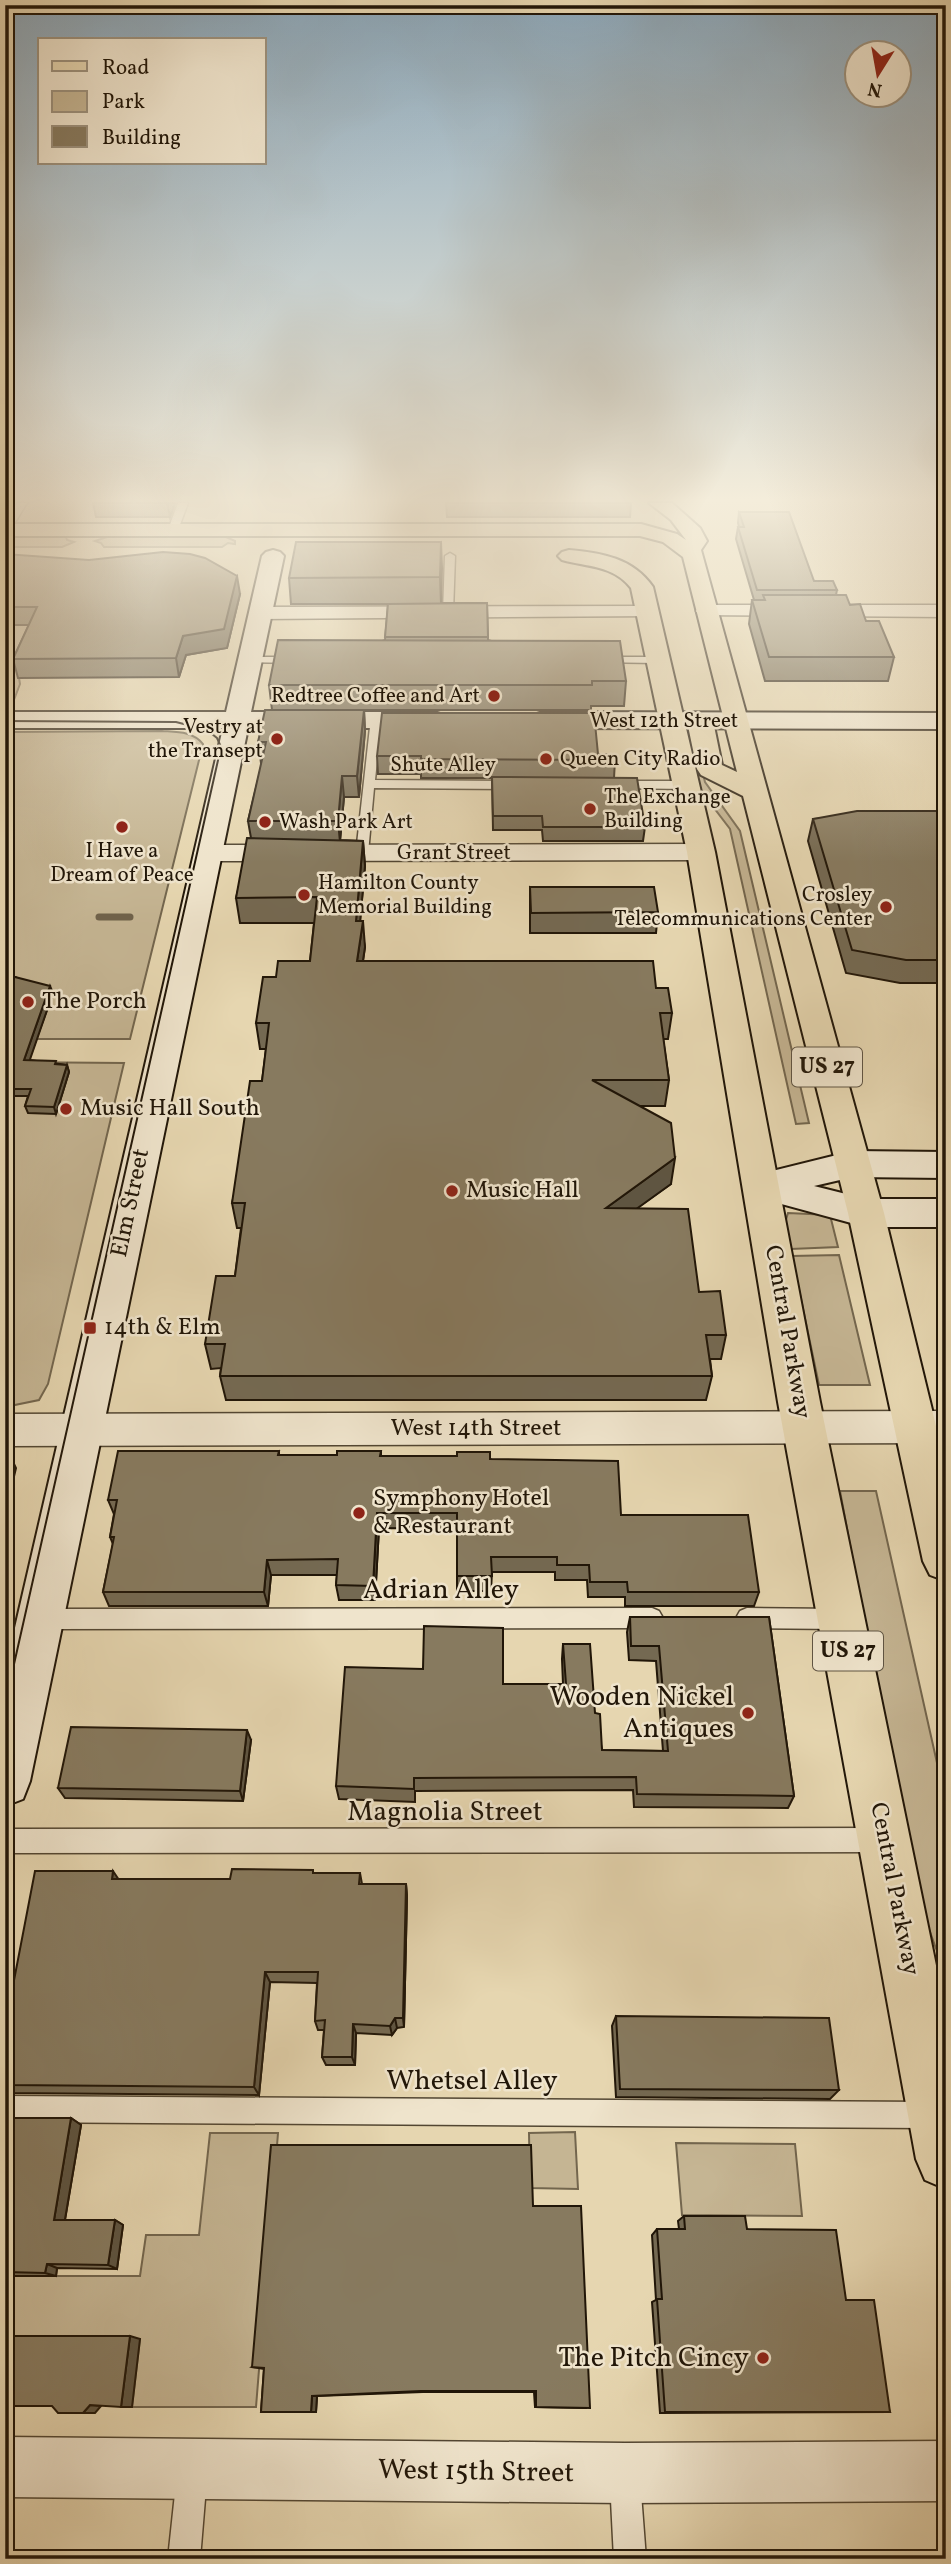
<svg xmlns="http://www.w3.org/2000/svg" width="951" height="2564" font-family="Vollkorn,serif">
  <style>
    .green { fill: #c5b593; stroke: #73664e; stroke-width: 2 }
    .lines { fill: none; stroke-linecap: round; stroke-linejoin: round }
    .stream { stroke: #6f624b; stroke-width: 7 }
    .lane-casing { stroke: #524632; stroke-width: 3 }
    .street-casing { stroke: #524632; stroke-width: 3 }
    .secondary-casing { stroke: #211608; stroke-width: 4 }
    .primary-casing { stroke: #211608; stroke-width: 4 }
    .lane { fill: #efe4cc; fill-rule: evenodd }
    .street { fill: #efe4cc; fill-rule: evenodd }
    .secondary { fill: #efe4cc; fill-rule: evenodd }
    .primary { fill: #e6d6b0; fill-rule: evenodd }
    .tram { stroke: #211608; stroke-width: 2 }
    .wall { fill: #746952; stroke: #211608; stroke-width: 2 }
    .shaded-wall { fill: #5e5542; stroke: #211608; stroke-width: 2 }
    .building { fill: #877a5f; stroke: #211608; stroke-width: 2 }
    .poi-dot { fill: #8f2418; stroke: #efe4cc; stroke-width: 2.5 }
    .labels { text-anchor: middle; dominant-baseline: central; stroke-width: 5; stroke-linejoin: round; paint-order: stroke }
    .far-poi-label { font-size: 21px; fill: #211608; stroke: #efe4cc; text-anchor: start }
    .far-street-label { font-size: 21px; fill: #211608; stroke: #efe4cc }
    .shield { fill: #efe4cc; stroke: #5f5443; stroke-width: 2 }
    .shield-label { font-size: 23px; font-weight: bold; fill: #211608 }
    .poi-label { font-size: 24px; fill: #211608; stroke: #efe4cc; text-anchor: start }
    .street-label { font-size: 24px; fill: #211608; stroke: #efe4cc }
    .near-street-label { font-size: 28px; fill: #211608; stroke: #efe4cc }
    .near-poi-label { font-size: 28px; fill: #211608; stroke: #efe4cc; text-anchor: end }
  </style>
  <rect width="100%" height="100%" fill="#e6d6b0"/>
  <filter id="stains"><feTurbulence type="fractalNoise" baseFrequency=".00286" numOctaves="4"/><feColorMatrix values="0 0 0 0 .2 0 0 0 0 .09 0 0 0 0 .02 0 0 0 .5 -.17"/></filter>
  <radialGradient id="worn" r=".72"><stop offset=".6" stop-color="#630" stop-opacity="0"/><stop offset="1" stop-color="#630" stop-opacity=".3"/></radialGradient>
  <path class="green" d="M5 537H66L67 540 74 542 62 547H5Z
    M107 537H226L235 541V544L228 543 222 547H104L101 543 95 541Z
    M5 625H42L19 678 20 684 12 705H5Z
    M162 731C176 732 193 731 203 744L130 1039H5V732Z
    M686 736H694L705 782 740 831 809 1123 796 1124 730 829 695 783Z
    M5 1062 124 1063 48 1384 39 1400 5 1407Z
    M788 1213 830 1215 838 1247 791 1249 785 1223Z
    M839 1255 870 1385H819L792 1256Z
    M840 1491H876L946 1803V1976L926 1921 908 1855Z
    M575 2132 578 2189 530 2188 529 2133Z
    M210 2133H278L256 2407H132L140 2339 5 2338V2276H140L146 2235H199Z
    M676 2143 795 2144 802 2216 682 2215Z"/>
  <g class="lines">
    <path class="stream" d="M99 917H130"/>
    <g class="lane-casing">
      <path id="lane" d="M17 503H27L9 532 5 533V523Z
        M178 503H188L178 530 173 533 168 530Z
        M450 553 455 556 453 612 448 615 443 612 445 556Z
        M249 657H298L303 660 298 663 245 662V658Z
        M599 657H656L661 660 656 663 595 662V658Z
        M371 718 381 720 375 780 516 781 522 785 516 789 374 788 368 853 367 856H357L356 853Z
        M617 781H685L691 785 685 789 613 788V782Z
        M652 1608 659 1611 663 1618 659 1625 652 1628 41 1629 34 1626 30 1619 34 1612 41 1609Z
        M747 1608 841 1609 848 1612 852 1619 848 1626 841 1629 747 1628 740 1625 736 1618 740 1611Z
        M880 1828 888 1832 892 1840 888 1848 880 1852 5 1853V1829Z
        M5 2096 929 2102 938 2106 942 2115 938 2124 929 2128 5 2122Z
        M192 2460 203 2464 207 2475 200 2559H168L177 2475 181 2464Z
        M625 2465 636 2469 640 2480 646 2559H614L610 2480 614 2469Z"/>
    </g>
    <g class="street-casing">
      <path id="street" d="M706 605H946V617L699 615 696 611 699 607Z
        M647 606 654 608 657 612 654 616 260 619 253 617 250 613 253 609 260 607Z
        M701 844 710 847 714 852 710 857 701 860 207 861 198 858 194 853 198 848 207 845Z
        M946 1411V1443L5 1446V1414Z
        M5 2437 625 2443 946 2441V2501L625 2503 5 2497Z"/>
    </g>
    <g class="secondary-casing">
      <path id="secondary" d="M273 550 280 552 284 556 251 712H434L443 715 447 720 443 725 434 728H248L30 1781 23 1799 5 1806V1671L223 728H5V712H226L262 556 266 552Z
        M543 712 946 713V729L543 728 534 725 530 720 534 715Z
        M853 1151 946 1152V1178L853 1177 814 1186 866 1199H946V1227H866L748 1195 743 1186 748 1177Z"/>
    </g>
    <g class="primary-casing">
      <path id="primary" d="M649 503H672L700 528 707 541 701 550 884 1213 946 1467V1581L930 1575 923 1561 848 1213 743 796 701 775 697 769 687 721 691 716 700 713 709 716 713 721 722 765 737 772 683 557 663 542 640 536H5V524H641L677 534 686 540 671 520Z
        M569 550C602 553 633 558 653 587L715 852 820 1402 946 2014V2189L925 2180 916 2159 778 1402 687 852 631 588C613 565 587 567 562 560L558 556 562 552Z"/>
    </g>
    <use href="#lane" class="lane"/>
    <use href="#street" class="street"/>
    <use href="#secondary" class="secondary"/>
    <use href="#primary" class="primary"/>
    <path class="tram" d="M5 721 176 722 207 730 217 738 221 747 5 1704"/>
  </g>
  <path class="wall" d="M93 503H175L170 517H96Z
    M446 503H631L630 517H447Z
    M739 512 814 581 837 590 836 595 850 605 866 621 894 657 888 681H765L749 624 752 600H754L736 539 738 527H739L738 523Z
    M441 542V603H487L488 640 626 681 624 706H591V710H364L365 731 359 797H344L340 840 363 841 365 866 360 921 365 947 363 961 656 988 672 1013 668 1039H663L669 1080 665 1106H640L671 1184 637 1208 699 1292 726 1335 721 1359H710L712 1376 706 1400H226L220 1376 221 1368 211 1369 205 1344 235 1276 241 1228H237L232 1203 262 1081 266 1049H260L256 1023 276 977 310 961 314 923H240L236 898 251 838 248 821 262 763H261L258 742 272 710 269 685 385 640 388 604H291L289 578Z
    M5 554 240 594 227 648 186 655 179 677 18 678 13 659 29 625H5Z
    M598 754 615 760 614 778 645 827 643 841H543L542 830H493L492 778H421V774H378L377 756Z
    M946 811V983H900L846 973 808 841 813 819Z
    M530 887 658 912 656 933H530Z
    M5 971 15 977 53 993 29 1060 67 1065 69 1072 56 1114 28 1113 25 1106 28 1096H5Z
    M279 1451V1455H337L381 1451V1456L490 1459 621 1515 759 1592 754 1606H625V1597H588L587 1580H555V1572H492L491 1591H457V1529L379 1528 375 1600H339L336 1585 337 1575H271L268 1606H109L103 1592 113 1544 110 1537 114 1514 108 1500Z
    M630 1617H769L794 1796 788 1808 634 1807 633 1790 415 1791V1802L339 1799 336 1786 503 1684H563L562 1659 563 1644 595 1713 602 1750 663 1751 656 1661 629 1660 627 1632Z
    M251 1740 243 1801 65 1798 58 1788Z
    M314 1873H360L362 1884H406L407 1896 404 2027 397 2028 392 2035 356 2033 355 2065H326L322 2057 324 2030H318L315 2021 317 1983 270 1982 259 2095 5 2093V2027L119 1879H230Z
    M616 2016 839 2090 830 2099 616 2097 612 2026Z
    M5 2118H71L81 2125 65 2220H115L123 2225 117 2269 57 2268 56 2276H5Z
    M533 2206 586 2408 535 2407 534 2392H423L317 2396 316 2412H261L264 2369 252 2367Z
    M684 2216 747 2229 846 2300 890 2412 660 2413 652 2302 656 2300 652 2235 657 2229H679L678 2221Z
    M5 2556H49V2559H5Z"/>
  <path class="shaded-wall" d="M167 503H175L170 517Z
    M441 542 442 568 441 604 440 577Z
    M237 576 240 594 227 648 186 655 179 677 176 658 183 636Z
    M364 710 365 731 359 797 357 776Z
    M342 776 344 797 340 842 338 821Z
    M363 841 365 866 358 946 356 921Z
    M363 921 365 947 359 987 357 961Z
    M50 986 53 993 27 1068 24 1060Z
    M67 1065 69 1072 56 1114 54 1107Z
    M675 1158 671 1184 603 1233 606 1208Z
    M7 1449 16 1468 5 1514V1458Z
    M377 1513 379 1528 375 1600 373 1586Z
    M267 1560 271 1575 268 1606 264 1592Z
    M247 1730 251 1740 243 1801 240 1791Z
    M113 1871 121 1883 112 1879Z
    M406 1884 407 1896 404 2027 403 2018Z
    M265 1972 270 1982 259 2095 254 2087Z
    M395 2018 397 2028 392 2035 390 2026Z
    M353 2024 356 2033 355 2065 352 2057Z
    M71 2118 81 2125 64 2225 54 2220Z
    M115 2220 123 2225 117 2269 108 2265Z
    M47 2264 57 2268 56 2276 45 2273Z
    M130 2336 140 2339 132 2407H121Z
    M312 2396H317L316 2412H311Z
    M90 2405 101 2406 95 2413H83Z
    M5 2406H14L5 2413Z"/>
  <path class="building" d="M739 512H789L814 581H833L837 590H757L738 527H744Z
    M296 542H441L440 577 289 578Z
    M163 552 190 554 205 558 237 576 224 629 183 636 176 658 13 659 37 607H5V554L89 560Z
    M763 595H846L850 605 860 604 866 621H879L894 657H769L752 600H765Z
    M487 603 488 637H385L388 604Z
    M278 640 620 641 626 681H592V685H269Z
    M265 710H364L357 776H342L338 821H248L266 742H258Z
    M382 713H594L598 754H615V760L421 759V756H377Z
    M492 777 637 778 645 827H543L542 816H493Z
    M857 811H946V960H906L852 950 813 819Z
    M247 838 363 841 356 921H363L357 961H653L656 988H668L672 1013H660L669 1080H592L671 1123 675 1158 606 1208 688 1209 699 1292 720 1291 726 1335H706L712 1376H220L225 1344H205L216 1276H235L245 1203H232L250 1081H262L269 1023H256L263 977H276L278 961H310L317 897 236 898Z
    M530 887H654L658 912 531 913Z
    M5 971 15 977 50 986 24 1060 56 1061 55 1064 67 1065 54 1107 25 1106 31 1089H5Z
    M118 1451H279L278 1455H337V1451H381L380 1456H457V1452H490V1459L618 1461 621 1515H748L759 1592H628L627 1582H590L589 1565H557V1557H491L492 1576H457V1513H377L373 1586 336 1585 338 1559 267 1560 264 1592H103L114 1537H110L117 1500H108Z
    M630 1617H769L794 1796 637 1794 636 1777 414 1778V1789L336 1786 345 1667 423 1669 424 1626 503 1628V1684H566L563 1644H590L595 1713 600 1714 602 1750 668 1751 659 1646H631Z
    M71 1727 247 1730 240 1791 58 1788Z
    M232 1869 313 1870V1873H360L359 1884H406L403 2018H395L390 2026 353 2024 352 2057H322L325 2020 315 2021 318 1972H265L254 2087 5 2085V2027L35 1871H113L112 1879H230Z
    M616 2016 829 2018 839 2090 620 2089Z
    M5 2118H71L54 2220H115L108 2265 47 2264 45 2273 5 2272Z
    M271 2145H531L533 2206H581L590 2408 536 2407V2391H421L312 2396 311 2412H261L264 2368 252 2367Z
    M684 2216H745L747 2229 836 2230 846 2300H874L890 2412H665L657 2299H662L657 2229H685Z
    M5 2336H130L121 2407 90 2405 83 2413H58L52 2406H5Z"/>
  <linearGradient id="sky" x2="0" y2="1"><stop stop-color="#8ca8bb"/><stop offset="0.58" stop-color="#f4eddb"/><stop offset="1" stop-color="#f4eddb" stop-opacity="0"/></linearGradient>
  <rect width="951" height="862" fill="url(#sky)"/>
  <g class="poi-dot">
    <circle cx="494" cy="696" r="7"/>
    <circle cx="277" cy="739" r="7"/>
    <circle cx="546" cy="759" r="7"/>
    <circle cx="590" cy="809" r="7"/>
    <circle cx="265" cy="822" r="7"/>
    <circle cx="122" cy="827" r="7"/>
    <circle cx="304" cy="895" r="7"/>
    <circle cx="886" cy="907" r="7"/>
    <circle cx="28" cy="1002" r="7"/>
    <circle cx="66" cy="1109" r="7"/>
    <circle cx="452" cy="1191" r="7"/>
    <rect x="83" y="1321" width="14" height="14" rx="3.5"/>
    <circle cx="359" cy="1513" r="7"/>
    <circle cx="748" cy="1713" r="7"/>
    <circle cx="763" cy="2358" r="7"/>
  </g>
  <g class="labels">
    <g class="far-poi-label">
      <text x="480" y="696" text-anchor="end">Redtree Coffee and Art</text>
      <text x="263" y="727" text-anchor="end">Vestry at<tspan x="263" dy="24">the Transept</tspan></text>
      <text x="560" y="759">Queen City Radio</text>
      <text x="604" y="797">The Exchange<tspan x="604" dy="24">Building</tspan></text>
      <text x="279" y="822">Wash Park Art</text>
      <text x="122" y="851" text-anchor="middle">I Have a<tspan x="122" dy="24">Dream of Peace</tspan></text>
      <text x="318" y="883">Hamilton County<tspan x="318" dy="24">Memorial Building</tspan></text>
      <text x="872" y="895" text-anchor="end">Crosley<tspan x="872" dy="24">Telecommunications Center</tspan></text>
    </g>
    <g class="far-street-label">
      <text x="664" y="721">West 12th Street</text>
      <text x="443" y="765">Shute Alley</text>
      <text x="454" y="853">Grant Street</text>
    </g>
    <g class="shield">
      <rect x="792" y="1047.5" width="70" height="39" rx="5"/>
      <rect x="813" y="1631.5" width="70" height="39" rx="5"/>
    </g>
    <g class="shield-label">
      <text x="827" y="1067">US 27</text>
      <text x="848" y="1651">US 27</text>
    </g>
    <g class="poi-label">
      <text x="42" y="1002">The Porch</text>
      <text x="80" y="1109">Music Hall South</text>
      <text x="466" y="1191">Music Hall</text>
      <text x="104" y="1328">14th &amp; Elm</text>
      <text x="373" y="1499">Symphony Hotel<tspan x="373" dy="28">&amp; Restaurant</tspan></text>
    </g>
    <g class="street-label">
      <text transform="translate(131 1203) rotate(-78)">Elm Street</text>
      <text transform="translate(787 1332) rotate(80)">Central Parkway</text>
      <text x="476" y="1429">West 14th Street</text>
      <text transform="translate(894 1889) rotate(79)">Central Parkway</text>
    </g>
    <g class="near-street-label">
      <text x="441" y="1590">Adrian Alley</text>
      <text x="445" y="1812">Magnolia Street</text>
      <text x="472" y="2081">Whetsel Alley</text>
      <text transform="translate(476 2472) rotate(1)">West 15th Street</text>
    </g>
    <g class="near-poi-label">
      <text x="734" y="1697">Wooden Nickel<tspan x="734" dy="32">Antiques</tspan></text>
      <text x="749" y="2358">The Pitch Cincy</text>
    </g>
  </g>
  <rect width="951" height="2564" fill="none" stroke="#e6d6b0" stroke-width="28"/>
  <rect x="7" y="7" width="937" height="2550" fill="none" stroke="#211608" stroke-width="3.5"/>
  <rect x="14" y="14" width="923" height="2536" fill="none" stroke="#211608" stroke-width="2"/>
  <rect x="38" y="38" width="228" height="126" fill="#efe4cc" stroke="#9d927e" stroke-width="2"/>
  <rect x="52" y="61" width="35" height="10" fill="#e6d6b0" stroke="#9d927e" stroke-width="2"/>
  <text x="102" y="74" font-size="21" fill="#211608">Road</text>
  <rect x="52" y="91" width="35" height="21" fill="#c5b593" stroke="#9d927e" stroke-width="2"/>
  <text x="102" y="108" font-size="21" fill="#211608">Park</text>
  <rect x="52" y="126" width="35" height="21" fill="#877a5f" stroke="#9d927e" stroke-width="2"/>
  <text x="102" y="144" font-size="21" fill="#211608">Building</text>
  <g transform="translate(878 74) rotate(191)"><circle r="33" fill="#efe4cc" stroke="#9d927e" stroke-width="2"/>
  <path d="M0-5L12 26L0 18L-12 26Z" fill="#8f2418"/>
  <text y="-10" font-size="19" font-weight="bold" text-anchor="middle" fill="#211608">N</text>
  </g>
  <rect width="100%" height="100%" filter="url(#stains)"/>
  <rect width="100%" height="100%" fill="url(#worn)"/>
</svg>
